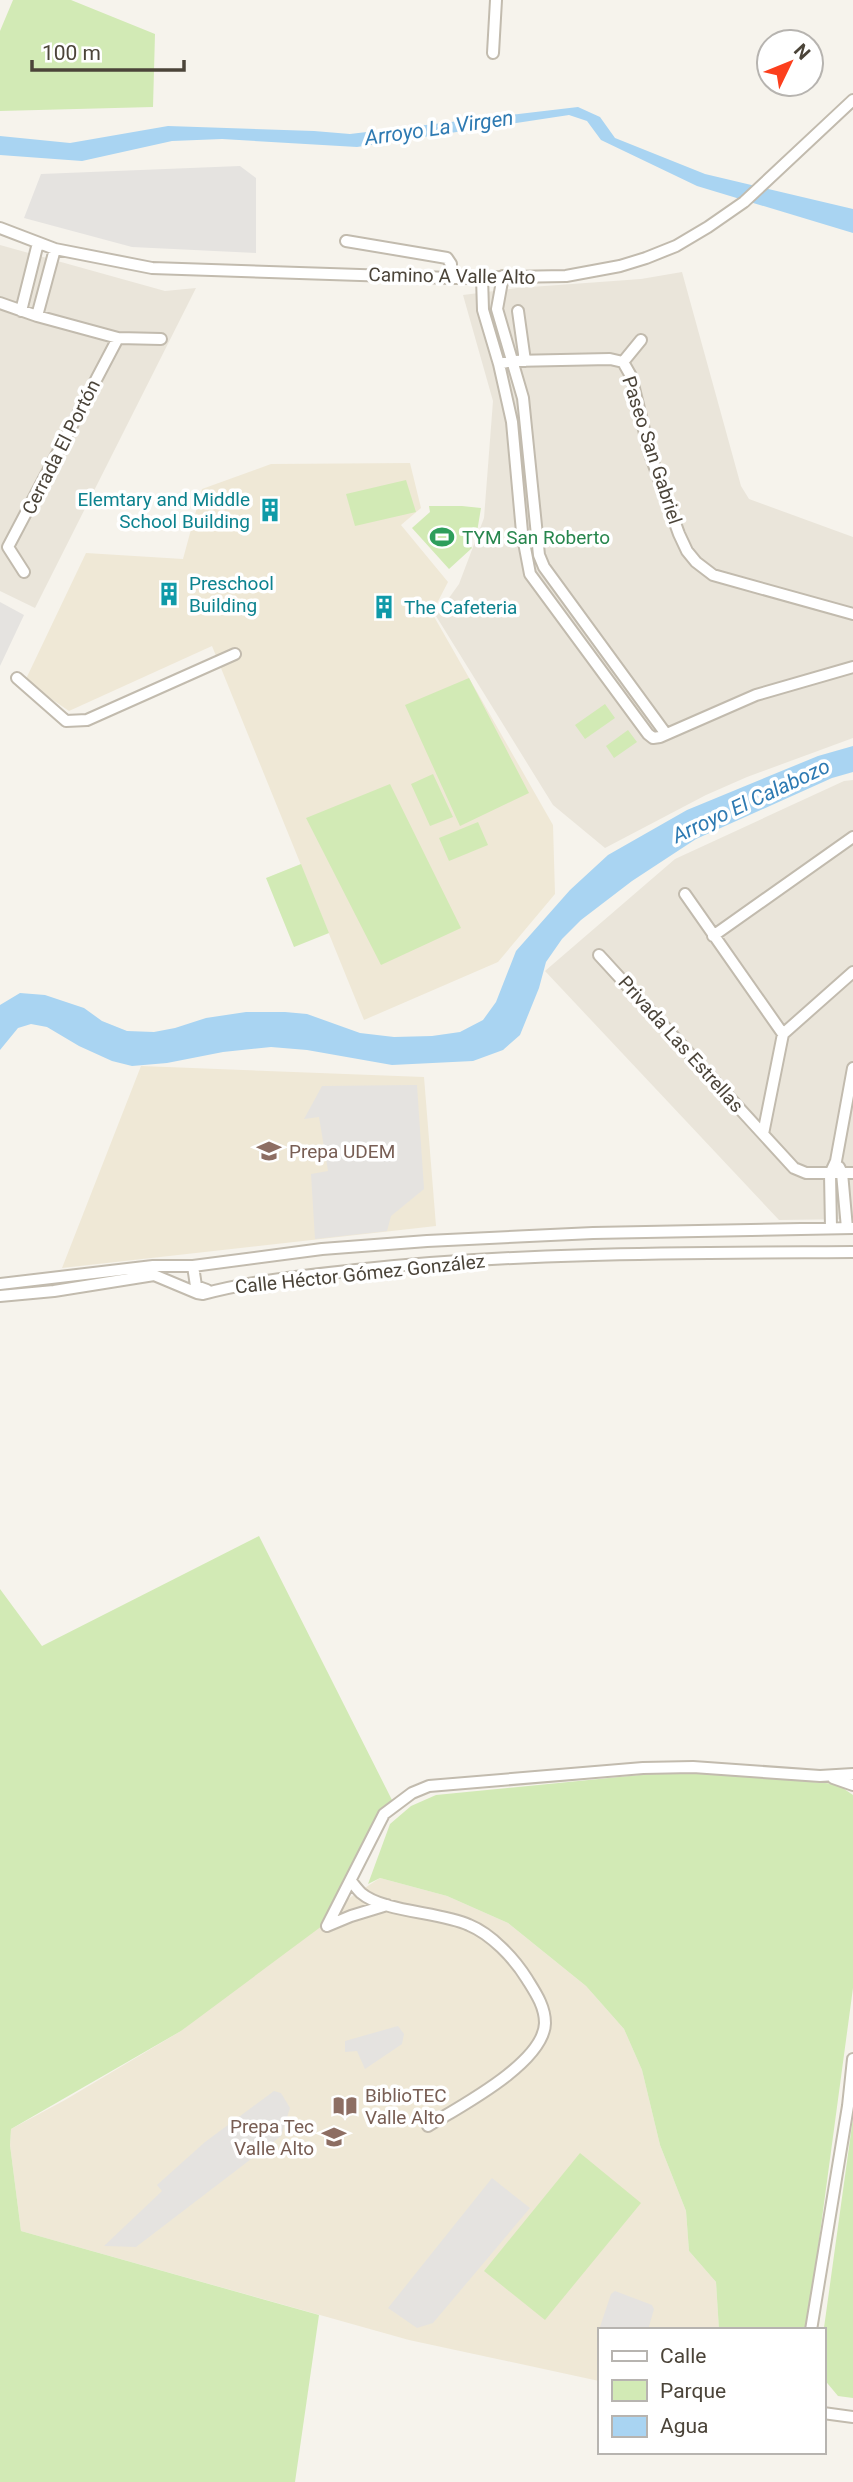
<svg xmlns="http://www.w3.org/2000/svg" width="853" height="2482" font-family="Roboto,sans-serif">
  <style>
    .residential { fill: #eae5da }
    .education { fill: #efe8d6 }
    .green { fill: #d2eab5 }
    .parking { fill: #e5e3e0 }
    .water { fill: #a9d4f2 }
    .lines { fill: none; stroke-linecap: round; stroke-linejoin: round }
    .minor-casing { stroke: #c2bbae; stroke-width: 14 }
    .minor { stroke: #fff; stroke-width: 10 }
    .labels { text-anchor: middle; dominant-baseline: central; stroke-width: 7; stroke-linejoin: round; paint-order: stroke }
    .street-label { font-size: 19px; fill: #4b4439; stroke: #fff }
    .culture-label { font-size: 19px; fill: #0d838f; stroke: #fff; text-anchor: start }
    .leisure-label { font-size: 19px; fill: #27864d; stroke: #fff; text-anchor: start }
    .education-label { font-size: 19px; fill: #785e54; stroke: #fff; text-anchor: start }
    .water-label { font-size: 21px; font-style: italic; fill: #2e7ab2; stroke: #fff }
  </style>
  <rect width="100%" height="100%" fill="#f6f3ec"/>
  <path class="residential" d="M0 245 165 291 196 288 35 608 0 591Z
    M682 272 741 486 749 499 853 537V738L747 777 706 795 605 848 553 805 436 616 459 584 484 518 493 401 463 295 517 288 641 279Z
    M853 780V1219L779 1220 545 971 675 859 844 781Z"/>
  <path class="education" d="M410 463 421 508 401 525 448 582 432 613 553 825 555 894 498 962 364 1020 212 646 69 711 25 681 86 553 183 559 202 489 271 464Z
    M141 1066 424 1077 436 1226 62 1268Z
    M380 1878 447 1896 508 1923 586 1986 624 2029 642 2070 660 2145 686 2211 689 2251 716 2282 719 2330H599V2381L409 2340 21 2231 10 2145 11 2129 65 2100 181 2031 325 1914Z"/>
  <path class="green" d="M13 0H71L155 34 153 107 0 111V31Z
    M406 480 416 512 355 526 346 494Z
    M429 506H462L481 508 477 532 471 536 468 534 464 538 472 548 449 569 412 528 430 512Z
    M469 678 529 793 460 826 405 705Z
    M605 704 615 718 585 739 575 725Z
    M628 730 637 742 614 758 606 746Z
    M433 774 453 817 430 826 411 784Z
    M390 784 461 928 381 965 306 818Z
    M478 822 488 845 449 861 439 838Z
    M301 864 329 933 294 947 266 878Z
    M128 1274 129 1277 0 1292V1289Z
    M259 1536 394 1804 330 1920 181 2031 11 2129 10 2145 21 2231 319 2315 295 2482H0V1589L42 1646Z
    M680 1771 837 1784 853 1795V1988L807 2330H719L716 2282 689 2251 686 2211 660 2145 642 2070 624 2029 586 1986 508 1923 447 1896 380 1878 368 1884 390 1824 411 1806 436 1795Z
    M853 2118V2398L838 2396 823 2378V2335Z
    M580 2153 641 2203 545 2320 484 2271Z"/>
  <path class="parking" d="M240 166 256 178V253L132 247 24 218 41 174Z
    M0 602 24 615 0 666Z
    M417 1085 424 1189 391 1216 387 1231 315 1239 311 1174 328 1171 319 1117 304 1119 322 1086Z
    M398 2026 404 2034 402 2044 365 2069 357 2051 345 2052V2041Z
    M274 2091 281 2093 290 2108 281 2136 136 2247 104 2246 162 2191 157 2185 205 2142Z
    M492 2178 530 2208 433 2323 417 2328 388 2308Z
    M615 2291 652 2305 654 2309 648 2330H599L611 2294Z"/>
  <path class="water" d="M578 107 600 117 615 138 705 174 853 209V233L697 186 601 140 587 121 569 115 357 147 222 139 172 141 82 161 0 155V136L70 143 168 126 314 131 350 134Z
    M853 746V772L832 778 696 839 632 881 581 920 562 939 546 962 539 988 520 1035 503 1050 473 1061 392 1065 307 1050 271 1047 223 1052 167 1063 132 1066 112 1061 79 1046 47 1027 31 1024 18 1028 0 1050V1005L20 993 45 995 84 1008 102 1021 127 1031 154 1032 175 1028 206 1018 246 1012H285L307 1014 360 1033 394 1037 432 1036 460 1032 483 1020 496 1002 516 951 570 890 608 855 687 810 818 756Z"/>
  <g class="lines">
    <g class="minor-casing">
      <path id="minor" d="M493 53 496 0
        M0 228 55 249 152 268 451 278 566 276 620 266 646 258 676 246 708 227 744 202 853 100
        M346 241 447 258 451 264V278
        M503 276 497 309 523 398 539 555 544 567 666 734
        M482 277 483 310 499 364 512 422 522 532 530 574 648 734 653 738 660 737 756 695 853 667
        M0 303 37 316 118 338 161 339
        M21 311 38 243
        M518 311 525 361
        M37 316 55 249
        M623 362 641 340
        M499 364 512 361 610 359 623 362 631 376 650 454 679 534 687 551 696 562 713 575 853 614
        M8 547 118 338
        M8 547 24 572
        M17 678 66 721 87 720 235 654
        M685 894 783 1034
        M713 936 853 837
        M599 955 794 1168 806 1173H853
        M763 1134 783 1034 853 972
        M839 1167 842 1173 847 1228
        M831 1228 830 1174 836 1161 853 1068
        M193 1266 196 1286 207 1290
        M0 1284 153 1266H193L322 1249 427 1241 593 1233 853 1228
        M0 1296 54 1291 154 1275 197 1293 203 1294C254 1280 312 1275 365 1269 527 1252 691 1253 853 1252
        M833 1778 853 1785
        M351 1881C354 1885 358 1890 361 1893 383 1912 440 1912 469 1925 491 1934 514 1958 527 1979 535 1992 545 2006 545 2023 544 2063 459 2107 428 2126
        M327 1926 384 1814 412 1793 429 1786 643 1768 693 1767 820 1776 853 1774
        M327 1926 351 1916 387 1905
        M811 2330 848 2106 853 2059
        M823 2413 853 2417"/>
    </g>
    <use href="#minor" class="minor"/>
  </g>
  <defs>
    <g id="building-bare" transform="scale(1.89)"><path d="M-4-6H4V6H1V3H-1V6H-4ZM-2.5-4.3h1.7v1.8h-1.7ZM.8-4.3h1.7v1.8H.8ZM-2.5-1h1.7V.8h-1.7ZM.8-1h1.7V.8H.8Z" fill="#0f9aa8" stroke="#fff" stroke-width="2.5" paint-order="stroke"/></g>
    <g id="stadium-bare" transform="scale(1.89)"><path d="M0-5a6.5 5 0 1 0 0 10a6.5 5 0 1 0 0-10ZM-3.5-1.8h7v3.6h-7Z" fill="#2e9e5b" stroke="#fff" stroke-width="2.5" paint-order="stroke"/></g>
    <g id="school-bare" transform="scale(1.89)"><path d="M0-5L7-2L0 1L-7-2ZM-4 1L0 2.5L4 1V4Q0 6-4 4Z" fill="#8d6e63" stroke="#fff" stroke-width="2.5" paint-order="stroke"/></g>
    <g id="library-bare" transform="scale(1.89)"><path d="M-6-4Q-3-5.5-.7-3.5V5Q-3 3-6 4ZM6-4Q3-5.5 .7-3.5V5Q3 3 6 4Z" fill="#8d6e63" stroke="#fff" stroke-width="2.5" paint-order="stroke"/></g>
  </defs>
  <g fill-rule="evenodd">
    <use href="#building-bare" x="270" y="510"/>
    <use href="#stadium-bare" x="442" y="537"/>
    <use href="#building-bare" x="169" y="594"/>
    <use href="#building-bare" x="384" y="607"/>
    <use href="#school-bare" x="269" y="1151"/>
    <use href="#library-bare" x="345" y="2106"/>
    <use href="#school-bare" x="334" y="2137"/>
  </g>
  <g class="labels">
    <g class="street-label">
      <text transform="translate(452 276) rotate(1)">Camino A Valle Alto</text>
      <text transform="translate(61 447) rotate(-63)">Cerrada El Portón</text>
      <text transform="translate(652 450) rotate(72)">Paseo San Gabriel</text>
      <text transform="translate(681 1044) rotate(48)">Privada Las Estrellas</text>
      <text transform="translate(360 1274) rotate(-6)">Calle Héctor Gómez González</text>
    </g>
    <g class="culture-label">
      <text x="250" y="499" text-anchor="end">Elemtary and Middle<tspan x="250" dy="22">School Building</tspan></text>
      <text x="189" y="583">Preschool<tspan x="189" dy="22">Building</tspan></text>
      <text x="404" y="607">The Cafeteria</text>
    </g>
    <g class="leisure-label">
      <text x="462" y="537">TYM San Roberto</text>
    </g>
    <g class="education-label">
      <text x="289" y="1151">Prepa UDEM</text>
      <text x="365" y="2095">BiblioTEC<tspan x="365" dy="22">Valle Alto</tspan></text>
      <text x="314" y="2126" text-anchor="end">Prepa Tec<tspan x="314" dy="22">Valle Alto</tspan></text>
    </g>
    <g class="water-label">
      <text transform="translate(439 128) rotate(-8)">Arroyo La Virgen</text>
      <text transform="translate(751 801) rotate(-25)">Arroyo El Calabozo</text>
    </g>
  </g>
  <rect x="598" y="2328" width="228" height="126" fill="#ffffff" stroke="#b7b4b0" stroke-width="2"/>
  <rect x="612" y="2351" width="35" height="10" fill="#ffffff" stroke="#b7b4b0" stroke-width="2"/>
  <text x="660" y="2363" font-size="21" fill="#4b4439">Calle</text>
  <rect x="612" y="2380" width="35" height="21" fill="#d2eab5" stroke="#b7b4b0" stroke-width="2"/>
  <text x="660" y="2398" font-size="21" fill="#4b4439">Parque</text>
  <rect x="612" y="2416" width="35" height="21" fill="#a9d4f2" stroke="#b7b4b0" stroke-width="2"/>
  <text x="660" y="2433" font-size="21" fill="#4b4439">Agua</text>
  <g transform="translate(790 63) rotate(47)"><circle r="33" fill="#ffffff" stroke="#b7b4b0" stroke-width="2"/>
  <path d="M0-5L12 26L0 18L-12 26Z" fill="#fc3f1d"/>
  <text y="-10" font-size="19" font-weight="bold" text-anchor="middle" fill="#4b4439">N</text>
  </g>
  <path d="M32 60v10h152v-10" fill="none" stroke="#4b4439" stroke-width="3.5"/>
  <text x="42" y="60" font-size="21" fill="#4b4439" stroke="#ffffff" stroke-width="5" paint-order="stroke">100 m</text>
</svg>
